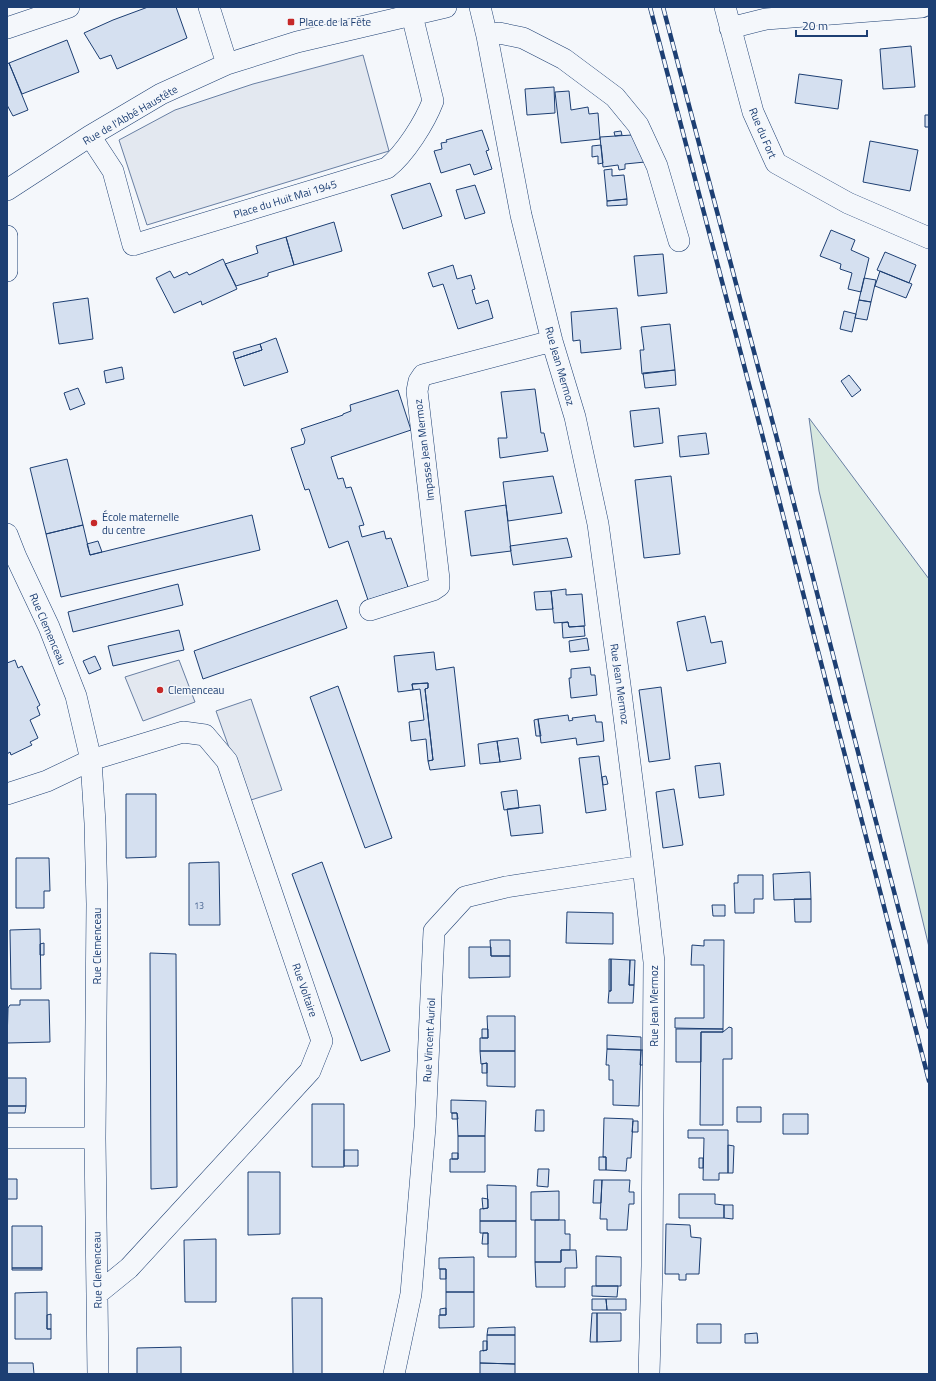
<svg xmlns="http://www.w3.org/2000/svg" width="936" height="1381" font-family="'Titillium Web',sans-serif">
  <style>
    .green { fill: #d7e8df; stroke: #687fa3 }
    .parking { fill: #e3e8f0; stroke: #687fa3 }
    .building { fill: #d5e0f0; stroke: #1d3f73 }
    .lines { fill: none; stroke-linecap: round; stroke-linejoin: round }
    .street-casing { stroke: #1d3f73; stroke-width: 22 }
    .street { stroke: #f4f7fb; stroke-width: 21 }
    .rail-casing { stroke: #1d3f73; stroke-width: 4.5 }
    .rail { stroke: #f4f7fb; stroke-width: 3; stroke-dasharray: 9; stroke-linecap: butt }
    .poi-dot { fill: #c62828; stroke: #f4f7fb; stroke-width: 1.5 }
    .labels { text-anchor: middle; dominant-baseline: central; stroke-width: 3; stroke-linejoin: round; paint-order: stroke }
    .number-label { font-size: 9px; fill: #4b6792 }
    .poi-label { font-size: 11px; fill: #1d3f73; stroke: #f4f7fb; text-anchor: start }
    .street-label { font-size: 11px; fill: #1d3f73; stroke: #f4f7fb }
  </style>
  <rect width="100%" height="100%" fill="#f4f7fb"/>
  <path class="green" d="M809 418 929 579V947L819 491Z"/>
  <path class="parking" d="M363 55 389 151 147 225 119 140 175 110 253 84Z
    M179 660 195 702 143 721 125 677Z
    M251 699 282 790 248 801 216 711Z"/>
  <path class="building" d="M148 7H176L187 38 117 69 111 55 100 59 84 33 113 20Z
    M67 40 79 72 22 94 9 63Z
    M911 46 915 87 883 89 880 49Z
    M9 63 28 110 13 116 7 105V64Z
    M799 74 842 80 838 109 795 103Z
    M554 87 555 113 527 115 525 89Z
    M569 91 571 110 588 107 589 114 598 113 600 139 561 143 555 92Z
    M925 115H929V127H925Z
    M482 130 489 150 486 151 492 169 474 175 470 164 441 173 434 151 442 149 441 143 447 142 446 140Z
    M621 131 622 135 615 136 614 132Z
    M632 135 645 162 625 164V169L619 170 618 165 603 167 600 137Z
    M870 141 918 150 910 191 863 182Z
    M601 145 603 163 598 164V156L592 157V146Z
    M612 169V176L624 175 627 199 607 201 604 170Z
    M430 183 442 216 403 229 391 195Z
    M475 185 485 213 465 219 456 190Z
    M627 199V205L607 206V201Z
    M334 222 342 251 294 265 286 237Z
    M831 230 855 240 851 250 869 258 861 292 848 289 852 273 840 269 841 264 820 256Z
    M286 237 294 265 268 273V276L236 286 225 264 258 253 256 246Z
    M885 252 916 265 909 283 877 270Z
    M663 254 667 293 638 296 634 256Z
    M223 259 237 289 202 305 201 301 174 313 156 278 170 271 174 278 187 272 189 275Z
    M453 265 457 279 471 275 475 289 472 290 476 304 488 300 493 318 458 329 443 284 433 287 428 273Z
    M880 271 912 284 906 298 875 286Z
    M864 278 876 280 871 302 859 300Z
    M88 298 93 339 59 344 53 303Z
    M859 300 871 302 867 320 855 318Z
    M617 308 621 349 581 353 580 340 573 341 571 312Z
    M844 311 856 314 852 332 840 329Z
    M670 324 675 370 642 374 640 350H644L641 327Z
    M276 338 288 372 244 386 235 359 262 350 260 344Z
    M260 344 262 350 235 359 233 352Z
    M122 367 124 379 106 383 104 371Z
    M675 370 676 385 645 388 643 373Z
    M849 375 861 390 852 397 841 381Z
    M78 388 85 404 70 410 64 393Z
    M535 389 541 433H544L548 451 500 458 498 438H507L501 392Z
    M398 390 411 430 331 457 338 479 343 478 346 488 351 487 364 525 359 526 362 537 384 531 386 539 391 538 408 587 368 600 348 541 329 548 309 489 305 490 291 448 304 444 305 440 301 429 343 415V414L351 411 350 405Z
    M659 408 663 443 634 447 630 411Z
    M706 433 709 454 680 457 678 436Z
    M67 459 83 525 46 534 30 468Z
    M553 476 562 513 508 521 503 482Z
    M671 476 680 554 644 558 635 480Z
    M506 505 511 551 471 556 465 511Z
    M252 515 260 550 61 597 46 534 83 525 90 555Z
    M567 538 572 557 513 565 510 546Z
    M98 541 102 552 90 555 87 544Z
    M178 584 183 605 73 632 68 612Z
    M566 589V595L582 594 585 626 569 627 568 622 554 623 551 591Z
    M551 591 553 609 536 610 534 592Z
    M337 600 347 628 203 679 194 651Z
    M705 616 711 643 722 641 726 663 687 671 677 622Z
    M568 622 569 627 584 626 585 636 563 638 562 623Z
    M179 630 184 650 113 666 108 646Z
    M587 638 589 650 570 652 569 641Z
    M434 652 436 670 454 667 465 766 430 770 428 761 433 760 425 689 428 688V683L412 684 413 690 398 692 394 656Z
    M95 656 101 669 89 674 83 661Z
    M15 660 18 668 22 666 40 705 37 707 40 715 30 720 38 738 30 742 32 745 11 755 10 752 7 754V663Z
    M590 667 591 675H595L597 695 571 698 569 678H571V669Z
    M428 683V688L425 689 433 760 428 761 426 739 411 741 409 722 424 720 420 689 413 690 412 684Z
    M338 686 392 838 365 848 310 697Z
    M661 687 670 759 649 762 639 690Z
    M568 715 569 721 573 720 572 718 595 715 596 722H602L604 741 577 745 576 738 541 743 538 719Z
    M538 719 541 736H536L534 720Z
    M518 738 521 759 500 762 497 741Z
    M497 741 500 762 480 764 478 744Z
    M599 756 606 810 586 813 579 758Z
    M720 763 724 795 699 798 695 766Z
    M606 776 608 784 603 785 602 777Z
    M674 789 683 845 663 848 656 792Z
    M517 790 519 808 504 810 501 792Z
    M126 794H156V857L126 858Z
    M540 805 543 833 511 836 507 809Z
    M16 858H49L50 891H44V908H16Z
    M219 862 220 925H189V863Z
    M322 862 390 1051 361 1061 292 874Z
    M810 872 811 899 774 900 773 874Z
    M738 875H763V899H754V913H735L734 883H738Z
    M794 899H811V922H795Z
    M712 905H725V916H713Z
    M567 912 613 913V944L566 943Z
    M40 929 41 989H11L10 930Z
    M490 940H510V956H491Z
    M704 940H724L723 1029 675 1028V1018H704V965H691L692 945 704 946Z
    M44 943V955H40V944Z
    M469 947H491V956H510V977L469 978Z
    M150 953 176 954 177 1187 151 1189Z
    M609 959H611V991H609Z
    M611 959 630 960 629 985H634L633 1003H608L609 991H611Z
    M630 960H635L634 985H629Z
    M20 1000H49L50 1042 7 1043 8 1008 10 1005H20Z
    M487 1016H515V1051H480V1038H488Z
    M729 1027 732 1028V1059H723V1125H700L701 1032H723Z
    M482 1029H488V1038H482Z
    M676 1029H723V1032H701V1062H676Z
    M607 1035 641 1037V1050L607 1049Z
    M607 1049 641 1050 639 1106 613 1105V1080H609V1065H606Z
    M641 1050H643V1065H640Z
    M480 1051H515V1087L487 1086V1063L481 1064Z
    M487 1063V1073H482V1064Z
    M7 1078H26V1106H7Z
    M451 1100 486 1101 485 1136H458L457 1113H451Z
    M312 1104H344V1167H312Z
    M7 1106H26L25 1113H7Z
    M737 1107H761V1122H737Z
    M536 1110H544V1131H535Z
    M452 1113H457L458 1119H452Z
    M783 1114H808V1134H783Z
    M604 1118 633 1119 631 1158H627L626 1171 606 1170V1157H603Z
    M633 1121H638V1132H632Z
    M688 1130H728V1173H719V1180H703L704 1138H688Z
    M458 1136H485V1172H450V1159H458Z
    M728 1145 734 1146 733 1173H728Z
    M344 1150H358V1166H344Z
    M452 1153H458V1159H452Z
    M599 1157H606V1170H599Z
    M699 1158H703V1168H699Z
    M538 1169H549L548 1187 537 1186Z
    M248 1172H280V1234L248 1235Z
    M7 1179H17V1199H7Z
    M594 1180H602L601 1203H593Z
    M602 1180H630L629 1192H634V1204H629L627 1230H607V1219H600Z
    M487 1185 516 1186V1221H480V1209L488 1208Z
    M559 1191V1220H531V1192Z
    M679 1194H715V1204L724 1205V1218H679Z
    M482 1198 488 1199V1208L483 1209Z
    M724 1205H733V1219L724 1218Z
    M535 1220H565V1234H570V1250H561V1262H535Z
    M480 1221H516V1257H488V1233H480Z
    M666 1224 690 1225 691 1237 701 1238 699 1274H686V1280H679V1274H665Z
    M12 1226H42V1268H12Z
    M483 1233H488V1244H482Z
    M216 1239V1302H185L184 1240Z
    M561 1250H576L577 1268H565V1287H536L535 1262H561Z
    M596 1256 621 1257V1286H596Z
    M474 1257V1292H446V1269H439V1258Z
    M12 1268H42V1270H12Z
    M440 1269H446V1279H440Z
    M592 1286H618L617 1297 592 1296Z
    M47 1292V1329H51V1339H15V1293Z
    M446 1292H474V1327L439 1328V1315H446Z
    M292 1298H322V1374H293Z
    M592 1299H606L607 1310H592Z
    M606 1299H626V1310H607Z
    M446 1308V1315H440V1309Z
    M592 1313H597V1342H590Z
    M597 1313H621V1341L597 1342Z
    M51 1314V1329H47V1315Z
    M697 1324H721V1343H697Z
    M515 1327V1335H487L488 1328Z
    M757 1333 758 1343H745V1334Z
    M487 1335H515V1364L480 1363V1351L487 1350Z
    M483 1341H487V1350L483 1351Z
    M181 1347V1374H137V1348Z
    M7 1363H33L34 1374H7Z
    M480 1363 515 1364V1374H480Z"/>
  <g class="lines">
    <g class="street-casing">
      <path id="street" d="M209 7 227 64
        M480 7 487 36 521 215 552 341 575 417 598 524 620 685 643 866 654 962 652 1266 649 1374
        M725 7 753 112 776 163 848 203 929 238
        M7 28 69 7
        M730 28 766 19 922 7
        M487 36 499 33 523 38 564 59 615 97 638 125 657 166 679 241
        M90 136 113 171 133 245 387 168C405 154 425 122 433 101L410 7
        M7 190 90 136 161 94 227 64 297 42 446 7
        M7 236V271
        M7 534 16 557 49 627 76 696 91 760 95 823 97 904 95 1138 98 1374
        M370 610 433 590 439 586V579L417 391 419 381 423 375 552 341
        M7 794 47 781 91 760 183 732 205 735 227 761 322 1041 310 1071 129 1268 97 1294
        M7 1138H95
        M394 1374 411 1294 425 1127 434 931 465 897 506 887 643 866"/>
    </g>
    <use href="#street" class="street"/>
    <g class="rail-casing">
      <path id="rail" d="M650 7 762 434 929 1081
        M663 7 786 473 929 1027"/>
    </g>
    <use href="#rail" class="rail"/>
  </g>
  <g class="poi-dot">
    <rect x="287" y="18" width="8" height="8" rx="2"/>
    <circle cx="94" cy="523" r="4"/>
    <circle cx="160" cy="690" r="4"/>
  </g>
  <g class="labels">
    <g class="number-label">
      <text x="199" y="905">13</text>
    </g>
    <g class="poi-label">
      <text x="299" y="22">Place de la Fête</text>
      <text x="102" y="517">École maternelle<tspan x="102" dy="13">du centre</tspan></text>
      <text x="168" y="690">Clemenceau</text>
    </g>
    <g class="street-label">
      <text transform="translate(130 115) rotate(-30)">Rue de l'Abbé Haustête</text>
      <text transform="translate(763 133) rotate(67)">Rue du Fort</text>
      <text transform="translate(285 199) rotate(-17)">Place du Huit Mai 1945</text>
      <text transform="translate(560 366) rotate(74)">Rue Jean Mermoz</text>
      <text transform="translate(424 450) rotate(-97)">Impasse Jean Mermoz</text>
      <text transform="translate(48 629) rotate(67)">Rue Clemenceau</text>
      <text transform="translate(620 684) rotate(82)">Rue Jean Mermoz</text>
      <text transform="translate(97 946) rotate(-90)">Rue Clemenceau</text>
      <text transform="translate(305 990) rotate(71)">Rue Voltaire</text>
      <text transform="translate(654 1006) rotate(-90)">Rue Jean Mermoz</text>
      <text transform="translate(429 1040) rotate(-87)">Rue Vincent Auriol</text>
      <text transform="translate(97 1270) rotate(-91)">Rue Clemenceau</text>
    </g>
  </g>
  <rect width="936" height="1381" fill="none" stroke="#1d3f73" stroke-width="16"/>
  <path d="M796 30v6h71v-6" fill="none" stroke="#1d3f73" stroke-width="2"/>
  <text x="802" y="30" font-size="12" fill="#1d3f73" stroke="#f4f7fb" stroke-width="3" paint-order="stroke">20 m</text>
</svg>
